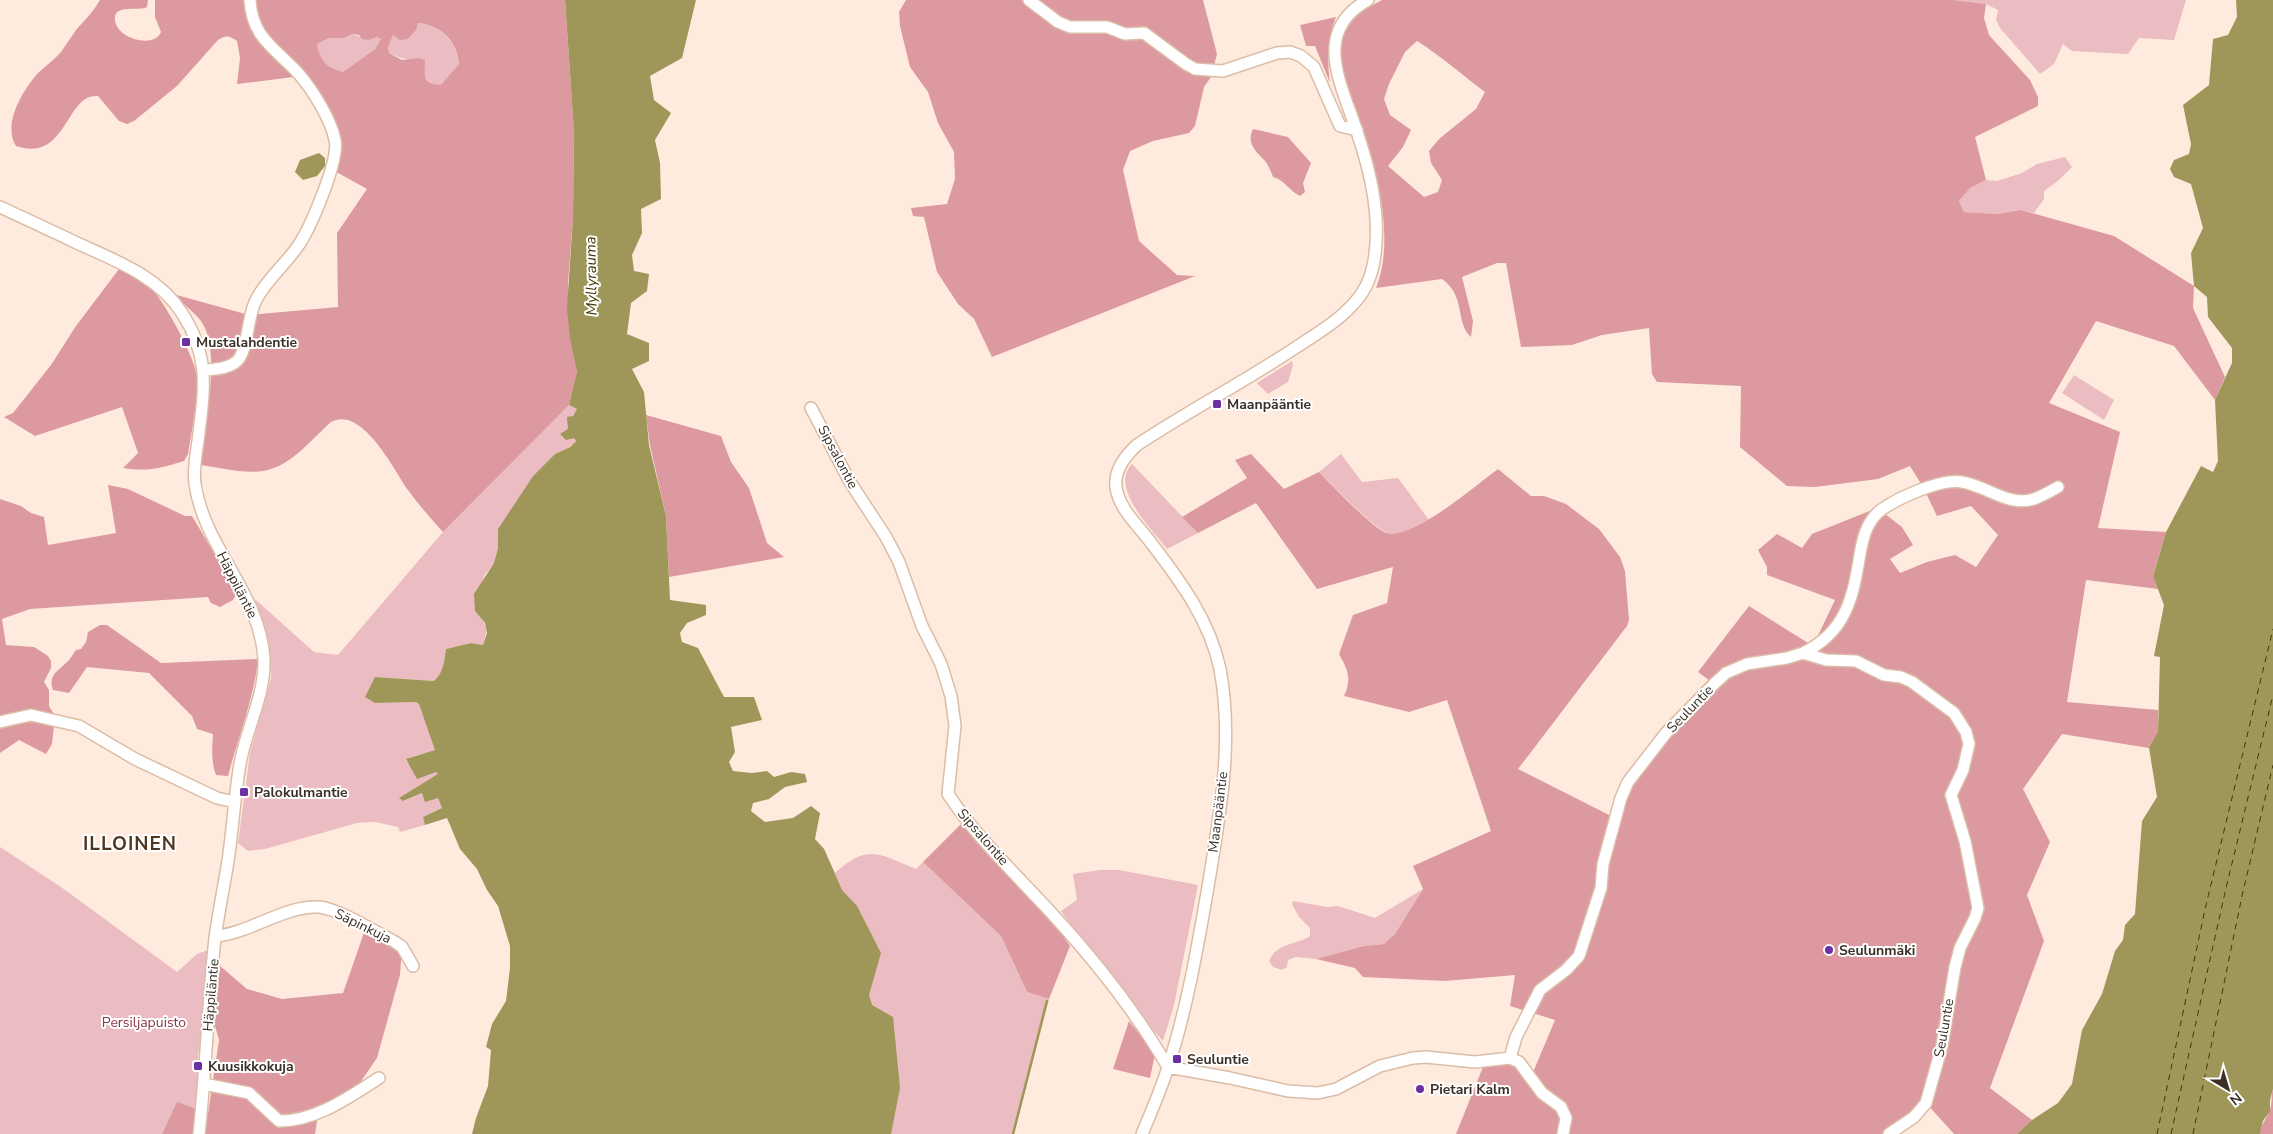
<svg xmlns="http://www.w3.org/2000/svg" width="2273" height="1134" font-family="'Nunito Sans',sans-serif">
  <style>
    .green { fill: #ebbcc1 }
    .forest { fill: #dd99a0; fill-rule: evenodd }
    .water { fill: #9e9759 }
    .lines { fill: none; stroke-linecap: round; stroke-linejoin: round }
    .stream { stroke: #9e9759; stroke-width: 2.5 }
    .ferry { stroke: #3f3a05; stroke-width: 1; stroke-dasharray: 6 5; stroke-linecap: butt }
    .minor-casing { stroke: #dbbca6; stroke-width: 14 }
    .minor { stroke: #fff; stroke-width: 11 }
    .poi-dot { fill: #6c2fa4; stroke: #fff; stroke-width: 2 }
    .labels { text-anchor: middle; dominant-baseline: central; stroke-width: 4; stroke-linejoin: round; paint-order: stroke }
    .poi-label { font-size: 14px; font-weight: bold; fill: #3b2f26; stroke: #fff; text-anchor: start }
    .street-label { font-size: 14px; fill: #3b2f26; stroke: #fff }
    .park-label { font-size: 14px; fill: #8a3846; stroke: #fff }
    .water-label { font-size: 15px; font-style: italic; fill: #3f3a05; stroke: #fff }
    .district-label { font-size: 19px; font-weight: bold; letter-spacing: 1px; fill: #4f3623; stroke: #fff }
  </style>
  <rect width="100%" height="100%" fill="#ffebdd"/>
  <path class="green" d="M1954 0H2186L2174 40 2139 38 2128 54 2072 51 2063 44 2054 64 2040 74 2000 28 1996 20 1998 10 1986 4Z
    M418 23C442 25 456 42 459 64L441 86C428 84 421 77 425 64 412 60 401 59 389 53L388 48 393 35 397 37Z
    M352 34 369 40 377 37 381 39 375 49 343 72C326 67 321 62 317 44L329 38H344Z
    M2065 157 2072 167 2059 180 2044 191V199L2034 213 2021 210 1997 214 1964 212 1959 201 1970 188 1986 180 1997 181 2022 173 2037 164Z
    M1292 361 1293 365 1288 382 1268 394 1257 383Z
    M2074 375 2114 400 2104 420 2062 393Z
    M569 405 577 409 568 423V429L576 441 569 447 555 454 533 476 498 529V548L494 563 484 576 475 611C486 624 489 627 483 645L471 643 446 649C444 661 444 672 434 681L375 677V703L416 702 419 704C422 710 435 744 436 750 426 754 416 754 406 760L413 769 436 772 439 774 400 798 404 801 422 793 438 798 442 808 423 817 425 825 400 832 398 827 375 822 357 823 265 849 248 851 238 843 250 753 271 678V658L268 638 255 599 314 652 338 655 443 532Z
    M1341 454 1362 482 1398 478 1429 520C1416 527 1404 535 1389 533 1376 531 1331 483 1319 472Z
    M1132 464 1198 533 1167 549C1152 529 1109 488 1132 464Z
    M803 828 824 849 835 873C868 843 879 854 916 869L923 862 1001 936 1027 992 1049 999 1014 1134H815Z
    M0 847 61 887 177 972 197 954 208 950 203 1027 198 1055 197 1077 199 1085 197 1109 177 1103 162 1134H0Z
    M1100 870H1119L1198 885 1174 1005 1163 1041 1119 991 1061 911 1077 900 1073 874Z
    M1423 889 1395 934 1384 944 1364 946 1316 959 1296 957 1288 960 1287 967 1282 970 1273 967 1269 961C1277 942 1295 946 1310 936V928L1299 917 1292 904 1293 901 1327 907 1338 906 1375 918Z"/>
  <path class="forest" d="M100 0H148L147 7C140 12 113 3 115 20 117 39 154 49 161 32L155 17V0H565L574 132 573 217 568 284 577 371 569 405 443 532C431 519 419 505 408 490 394 470 362 405 331 422 313 438 294 462 271 469 250 476 223 468 201 465 203 429 223 352 201 321 193 311 182 303 173 294L249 315 338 307 337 233 367 189 331 169 336 142 301 76 237 84 240 58 237 41C229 35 224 35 217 41L177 86 134 121 127 124 119 121 98 96C65 93 68 163 16 146 2 124 23 90 38 73 45 66 54 60 61 52 66 45 71 37 76 30 85 20 93 12 100 0ZM418 23C442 25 457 42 459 64L441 85C421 83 425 75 425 60L420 58 402 60 389 53 388 48 393 35 400 40 408 39 416 30ZM352 34 359 35 362 39 369 40 377 37 381 39 375 49 343 72C326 67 321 62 317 44L329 38H344Z
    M906 0H1203L1217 54 1211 77 1204 87 1195 126 1189 133 1153 141 1130 151 1123 170 1139 241 1177 275 1195 276 992 357 974 319 958 304 937 272 924 217 913 216 911 208 947 204 955 179 954 152 938 123 928 92 910 67 900 26 899 12Z
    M1382 0H1954L1986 4 1984 18 1989 35 2030 80 2038 97V106L1975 137 1986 180 1970 188 1959 201 1964 212 1997 214 2021 210 2114 236 2194 286 2193 308 2225 377 2215 400 2174 346 2096 321 2049 403 2120 432 2098 528 2166 532 2153 575 2158 589 2086 580 2067 702 2158 710V731L2149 748 2062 734 2023 789 2050 842 2027 895 2044 941 1990 1088 2032 1120 2017 1134H1954L1926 1103 1889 1134H1456L1485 1062 1503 1058 1531 1077 1555 1020 1510 1006 1515 975 1445 981 1363 977 1355 968 1316 959 1364 946 1384 944 1395 934 1423 889 1413 866 1491 831 1447 700 1409 712 1344 696C1352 679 1348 670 1339 654L1353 615 1387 603 1393 567 1317 589 1256 503 1198 533 1182 517 1247 478 1235 460 1251 454 1284 489 1319 472C1331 484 1373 529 1387 533 1413 540 1476 485 1498 469L1531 496H1544L1566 504 1599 529 1620 557 1625 571 1629 620 1627 626 1518 769 1615 818 1628 782 1714 684 1698 672 1749 606 1813 646 1835 600 1767 575V567L1758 550 1777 534 1802 548 1812 534 1877 508 1902 527 1913 545 1890 559 1900 573 1927 562 1955 555 1976 567 1998 535 1971 506 1937 516 1923 487 1910 466 1878 479 1815 487 1787 486 1740 447 1741 386 1657 382 1652 374 1649 328 1602 335 1572 345 1521 347 1506 263H1497L1462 277 1473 321 1471 337C1454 321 1467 297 1442 279L1376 288C1395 242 1378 169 1361 124 1353 104 1341 85 1339 63 1338 49 1342 27 1352 16 1360 8 1373 6 1382 0ZM1417 41C1441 56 1462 75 1485 92L1476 109 1439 139 1429 151 1431 163 1442 180 1438 192 1424 197 1388 166 1403 147 1411 130 1390 115 1384 99 1389 84 1405 52Z
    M1336 17C1327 39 1327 59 1330 83L1315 46H1306L1300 25Z
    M1253 129 1288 137 1311 163 1303 183 1305 192 1300 196C1289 191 1285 180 1273 177 1271 172 1269 166 1265 161 1256 151 1246 144 1253 129Z
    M119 269C130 274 140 278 149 286 163 298 196 359 197 377 198 402 192 429 188 454L184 461C161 468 148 472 123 468L138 453 122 407 35 436 4 417 13 413 51 365 76 326Z
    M646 415 721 436 731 462 749 488 767 543 784 557 669 577 666 516 650 445Z
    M108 485 128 489 185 516H192L237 592 233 600 220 607 211 603 208 597 30 609 2 619 6 645 34 647 48 656 51 661V668L44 682 49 690V706L55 716 52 744 46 754 19 740 0 753V499L21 506 31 513 44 517 48 545 116 533Z
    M100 625H107L161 663 258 659C254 699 238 737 228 776L216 775C211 761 212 748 213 734L197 729 192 716 149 673 87 667 69 693 53 690C48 675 57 672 66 663 70 660 73 654 76 650L81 649 86 642 88 632Z
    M962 823 1052 920 1070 946 1049 999 1027 992 1001 936 923 862Z
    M366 927 402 947 400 975 377 1058 348 1100 318 1115 315 1134H205L219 1040 213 1019 219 965 247 989 282 999 343 993Z
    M1129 1021 1155 1054 1150 1078 1113 1069Z
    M2273 1089V1134H2260C2261 1123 2269 1116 2271 1106 2272 1100 2271 1095 2273 1089Z
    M177 1102 197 1109 193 1134H162Z"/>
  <path class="water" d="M565 0H696L682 58 650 76 654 100 671 113 655 140 660 163 661 199 641 209 642 233 632 255 634 271 649 274 647 291 631 303 627 334 649 343V361L632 369 644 392 649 445 666 516 670 600 706 605V615L687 623 680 633 682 642 698 648 724 697H754L762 720 731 727 735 752 729 762 733 771 752 773 767 771 774 777 791 772 805 774 807 782 785 787 769 799 753 803 751 811 765 822 793 818 811 806 820 813 815 839 824 849 842 890 857 906 881 953 869 995 872 1005 893 1017 900 1088 891 1134H472L476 1118 488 1086 491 1050 486 1047 492 1024 506 1001 510 968V946L498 906 487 890 477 869 460 849 447 818 425 825 423 817 442 808 438 798 425 802 422 793 403 801 399 798 438 774 436 772 417 779 406 759 435 750 419 704 416 702 375 703 365 697 375 677 434 681C444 672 444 661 446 649L471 643 483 645 487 633 485 623 475 611 474 594 494 563 498 548V529L533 476 555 454 570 447 576 441 574 438 566 440 560 434 568 429 567 417 573 416 577 409 569 405 577 371 570 338 567 309 573 217 574 132Z
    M2236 0H2273V1089L2270 1100V1111L2263 1121 2260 1134H2017L2032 1120 2058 1103 2072 1084 2082 1030 2102 994 2115 951 2123 940 2125 925 2135 914 2142 821 2157 797 2149 748 2158 731 2160 657 2154 656 2164 605 2153 576 2166 532 2201 466 2213 472 2218 461 2215 400 2232 363V348L2208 317 2207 297 2194 286 2191 253 2203 228 2191 184 2174 177 2170 169 2174 160 2189 154 2191 144 2183 105 2209 85 2213 39 2228 35 2237 17Z
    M319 153 325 158V166L317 176 303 180 295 172 300 160Z"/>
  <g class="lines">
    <path class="stream" d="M1013 1134 1047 1001"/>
    <path class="ferry" d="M2157 1134 2206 905 2273 629
      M2171 1134 2226 888 2273 695
      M2193 1134 2242 896 2273 765"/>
    <g class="minor-casing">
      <path id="minor" d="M1029 0 1058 22 1070 27H1107L1125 34 1144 33 1186 64 1195 69 1223 71 1277 53 1290 52 1301 56 1314 67 1340 126 1357 130
        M0 207C26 219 52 231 77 243 116 261 158 276 182 313 211 358 204 391 198 441 196 455 193 470 195 484 204 548 261 594 264 660 265 696 246 729 240 764 235 793 233 824 229 854 225 882 219 909 215 938 208 1003 206 1069 199 1134
        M205 370C216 369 228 369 237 361 248 351 247 317 256 300 266 280 285 265 298 246 310 229 340 159 335 140 331 119 312 89 298 73 275 48 252 38 250 0
        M811 408 850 482 886 537 899 562 922 626 941 664 951 696 955 726 948 794C978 840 1019 877 1056 918 1097 963 1137 1014 1168 1067L1230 1078 1288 1091 1318 1093 1336 1089 1380 1066 1413 1058 1426 1057 1475 1062 1510 1058 1516 1037 1540 990 1566 970 1579 956 1601 888 1603 864 1621 798 1628 782 1666 733 1714 684 1726 673 1747 664 1787 658 1803 653 1826 660 1856 661 1884 675 1901 677 1912 682 1954 713 1966 732 1969 744 1963 770 1951 795 1965 841 1978 908 1975 918 1960 948 1955 967 1942 1046 1926 1103 1914 1117 1889 1134
        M1803 653C1846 632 1853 598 1860 554 1863 537 1867 521 1881 510 1898 498 1941 478 1962 482 1987 486 2008 507 2034 499 2042 496 2051 491 2058 487
        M0 722 31 715 79 726 135 759 217 798 235 802
        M216 936C251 933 285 905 319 907 339 909 376 932 395 942L402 947 413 966
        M1510 1058 1519 1062 1542 1093 1561 1107 1566 1118 1563 1134
        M204 1084 249 1093 279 1121C316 1121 349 1097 379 1078
        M1142 1134C1151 1112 1161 1090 1168 1067 1188 1006 1199 939 1210 875 1221 808 1233 738 1220 669 1210 621 1181 582 1152 544 1140 527 1119 510 1116 487 1114 470 1125 456 1137 445 1188 411 1244 382 1295 348 1316 334 1339 321 1355 302 1367 289 1373 271 1375 254 1380 216 1371 174 1359 138 1345 90 1308 33 1368 0"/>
    </g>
    <use href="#minor" class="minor"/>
  </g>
  <g class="poi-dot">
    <rect x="181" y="337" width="10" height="10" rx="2.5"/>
    <rect x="1212" y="399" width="10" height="10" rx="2.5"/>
    <rect x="239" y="787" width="10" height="10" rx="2.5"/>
    <circle cx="1829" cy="950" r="5"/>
    <rect x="1172" y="1054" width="10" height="10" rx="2.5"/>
    <rect x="193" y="1061" width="10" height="10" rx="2.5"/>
    <circle cx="1420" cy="1089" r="5"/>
  </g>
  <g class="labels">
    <g class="poi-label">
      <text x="196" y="342">Mustalahdentie</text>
      <text x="1227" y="404">Maanpääntie</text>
      <text x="254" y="792">Palokulmantie</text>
      <text x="1839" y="950">Seulunmäki</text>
      <text x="1187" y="1059">Seuluntie</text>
      <text x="208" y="1066">Kuusikkokuja</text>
      <text x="1430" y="1089">Pietari Kalm</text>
    </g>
    <g class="street-label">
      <text transform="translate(838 457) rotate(62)">Sipsalontie</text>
      <text transform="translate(237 585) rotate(63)">Häppiläntie</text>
      <text transform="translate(1690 709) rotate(-46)">Seuluntie</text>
      <text transform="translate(1218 812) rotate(-83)">Maanpääntie</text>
      <text transform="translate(983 837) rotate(49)">Sipsalontie</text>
      <text transform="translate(363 926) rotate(26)">Säpinkuja</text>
      <text transform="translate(211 995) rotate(-85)">Häppiläntie</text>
      <text transform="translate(1944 1028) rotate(-80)">Seuluntie</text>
    </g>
    <g class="park-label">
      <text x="144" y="1022">Persiljapuisto</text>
    </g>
    <g class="water-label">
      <text transform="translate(591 276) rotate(-91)">Myllyrauma</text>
    </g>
    <g class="district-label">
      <text x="130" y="844">ILLOINEN</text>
    </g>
  </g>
  <g transform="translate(2228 1089) rotate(142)" stroke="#ffffff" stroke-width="4" paint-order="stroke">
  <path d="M0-4L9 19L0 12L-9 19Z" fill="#3b2f26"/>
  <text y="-8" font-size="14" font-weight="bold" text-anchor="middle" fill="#3b2f26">N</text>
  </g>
</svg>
